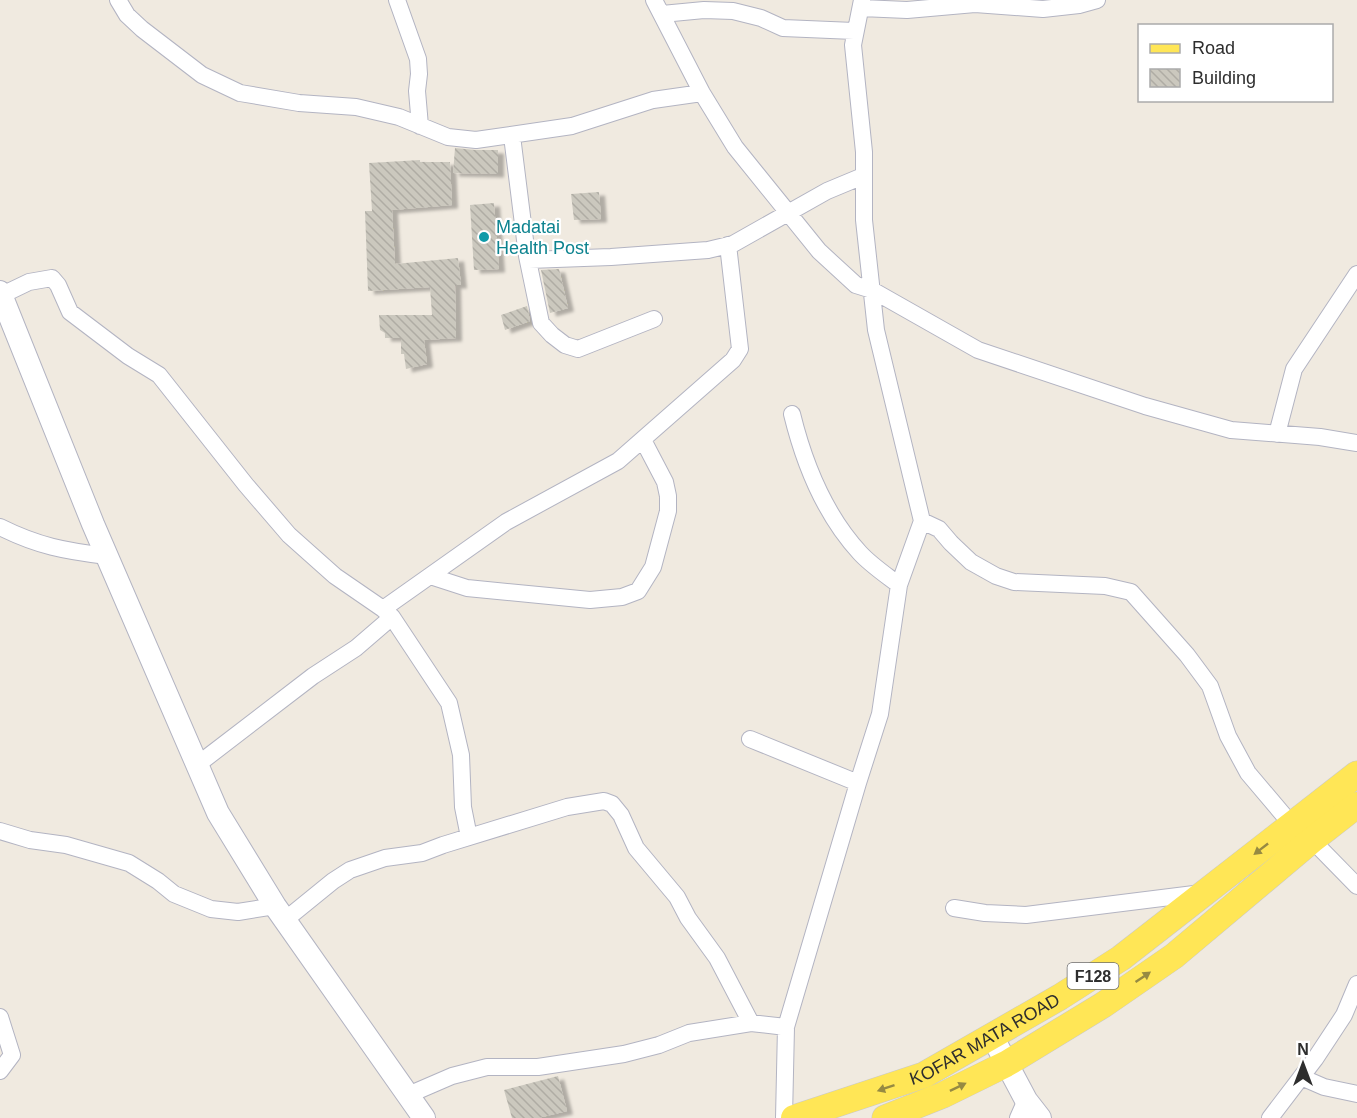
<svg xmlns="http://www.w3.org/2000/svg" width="1357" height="1118" font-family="Arial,sans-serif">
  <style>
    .building { fill: url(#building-back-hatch); filter: url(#shadow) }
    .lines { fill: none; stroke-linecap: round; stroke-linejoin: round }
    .street-casing { stroke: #b3b4c2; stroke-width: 18 }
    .secondary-casing { stroke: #b3b4c2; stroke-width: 24 }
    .primary-casing { stroke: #c9c9c9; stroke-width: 27 }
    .street { stroke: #fff; stroke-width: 16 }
    .secondary { stroke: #fff; stroke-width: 22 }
    .primary { stroke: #ffe656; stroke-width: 26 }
    .oneway { fill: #968a42 }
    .culture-dot { fill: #0f9aa8; stroke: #fff; stroke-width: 2 }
    .labels { text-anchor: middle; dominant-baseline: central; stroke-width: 4.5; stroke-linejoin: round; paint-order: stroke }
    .shield { fill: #fff; stroke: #6d6d6d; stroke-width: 1.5 }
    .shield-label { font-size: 16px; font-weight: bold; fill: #2e2e2e }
    .culture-label { font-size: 18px; fill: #0d838f; stroke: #fff; text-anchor: start }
    .street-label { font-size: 18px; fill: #2e2e2e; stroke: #fff }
  </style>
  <defs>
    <pattern id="building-back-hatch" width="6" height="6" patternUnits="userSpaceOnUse" patternTransform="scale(1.5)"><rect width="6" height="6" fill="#cbc8be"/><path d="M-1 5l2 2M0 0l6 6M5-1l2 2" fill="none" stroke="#afaca4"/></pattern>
    <filter id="shadow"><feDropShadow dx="6" dy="3.5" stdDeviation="1.5" flood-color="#0004"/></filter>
  </defs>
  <rect width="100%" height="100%" fill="#f0eae0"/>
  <path class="building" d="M455 148 475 150H498V174L453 173Z
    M420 160V162H450L452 205 392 210 395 264 458 258 461 285H455L456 338 424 340 427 364 406 369 404 354H401V338H385V333L380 330 379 315H432L430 287 368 291 365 211H372L369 163Z
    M599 192 601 219 574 220 571 194Z
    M494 203 499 269 474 270 470 205Z
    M559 269 568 308 550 313 541 270Z
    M527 306 530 321 505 330 501 315Z
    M558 1076 567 1111 538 1118H512L504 1090Z"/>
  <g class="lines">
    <g class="street-casing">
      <path id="street" d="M118 0 127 15 142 29 202 75 240 93 299 103 356 107 399 117 448 137 476 140 572 126 653 100 702 93
        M397 0 418 59 419 74 417 91 420 126
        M654 0 702 93 735 147 819 251 856 285 872 290 978 350 1145 406 1231 430 1320 437 1357 443
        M861 8 907 10 975 4 1043 9 1079 5 1097 0
        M662 14 704 10 733 11 761 18 783 28 854 31
        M512 136 527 256 541 323 552 335 565 345 578 349 654 319
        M529 260 611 257 708 250 733 244 827 191 863 176
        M2 295 29 282 52 278 58 285 70 312 128 356 159 375 246 485 289 535 335 576 383 609 392 617 449 703 461 755 463 807 469 837
        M792 414C804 463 825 515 860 553 871 565 886 575 899 585
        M1277 434 1294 369 1357 274
        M922 521 939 529 951 543 971 562 996 576 1014 582 1105 586 1131 592 1187 655 1210 686 1228 736 1248 773 1292 825
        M0 527C38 546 65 551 107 556
        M430 576 467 588 590 600 622 597 638 591 653 567 668 511V496L665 482 643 440
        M383 609 506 522 618 461 733 360 740 349 728 245
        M750 739 858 783
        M197 765 313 676 356 648 392 617
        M0 831 30 840 66 845 129 863 158 881 174 894 211 909 238 912 275 906
        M1312 840 1357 886
        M954 908 985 913 1026 915 1202 893
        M285 920 333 881 350 870 385 858 422 853 443 845 567 807 604 801 612 804 621 815 636 848 677 897 688 918 717 958 751 1023
        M0 1017 12 1055 0 1071
        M1301 1077 1324 1087 1357 1094
        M408 1095 452 1076 487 1067H538L624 1054 659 1045 689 1033 751 1023 786 1027
        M784 1118 786 1027 858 783 880 714 899 585 922 521 876 330 864 220V152L853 45 862 0
        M1018 1118 1026 1100
        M1270 1118 1315 1059 1344 1015 1357 984"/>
    </g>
    <g class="secondary-casing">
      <path id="secondary" d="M0 292 93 524 218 813 275 906 424 1118
        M992 1036 1026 1100 1040 1118"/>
    </g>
    <g class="primary-casing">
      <g id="primary">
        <path id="s1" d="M794 1118 924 1075 1060 997 1121 958 1357 774"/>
        <path d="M885 1118 943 1095 1006 1064 1103 1005 1174 956 1312 840 1357 805"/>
      </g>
    </g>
    <use href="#street" class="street"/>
    <use href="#secondary" class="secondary"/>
    <use href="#primary" class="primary"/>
  </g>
  <defs><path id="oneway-solid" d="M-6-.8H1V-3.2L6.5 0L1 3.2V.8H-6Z" transform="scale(1.5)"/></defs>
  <g class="oneway">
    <use href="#oneway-solid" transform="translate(1261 849) rotate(142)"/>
    <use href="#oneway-solid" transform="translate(1143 977) rotate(-34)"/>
    <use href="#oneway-solid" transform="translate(958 1087) rotate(-26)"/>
    <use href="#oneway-solid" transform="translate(886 1088) rotate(161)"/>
  </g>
  <circle class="culture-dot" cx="484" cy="237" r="6"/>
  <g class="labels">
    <rect class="shield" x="1067.5" y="963" width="51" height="26" rx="4.5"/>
    <g class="shield-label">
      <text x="1093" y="976">F128</text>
    </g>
    <g class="culture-label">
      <text x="496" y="227">Madatai<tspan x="496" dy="21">Health Post</tspan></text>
    </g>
    <g class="street-label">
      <text stroke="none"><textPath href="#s1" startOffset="207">KOFAR MATA ROAD</textPath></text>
    </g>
  </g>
  <rect x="1138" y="24" width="195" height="78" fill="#ffffff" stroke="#ababab" stroke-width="1.5"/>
  <rect x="1150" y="44" width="30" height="9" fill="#ffe656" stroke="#ababab" stroke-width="1.5"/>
  <text x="1192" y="54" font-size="18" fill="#2e2e2e">Road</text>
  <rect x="1150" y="69" width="30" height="18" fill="url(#building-back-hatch)" stroke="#ababab" stroke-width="1.5"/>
  <text x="1192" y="84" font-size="18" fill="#2e2e2e">Building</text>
  <g transform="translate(1303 1064)" stroke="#ffffff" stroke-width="4.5" paint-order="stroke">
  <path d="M0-4.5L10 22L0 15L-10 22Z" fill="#2e2e2e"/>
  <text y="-9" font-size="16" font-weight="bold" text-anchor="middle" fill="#2e2e2e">N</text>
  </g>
</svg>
